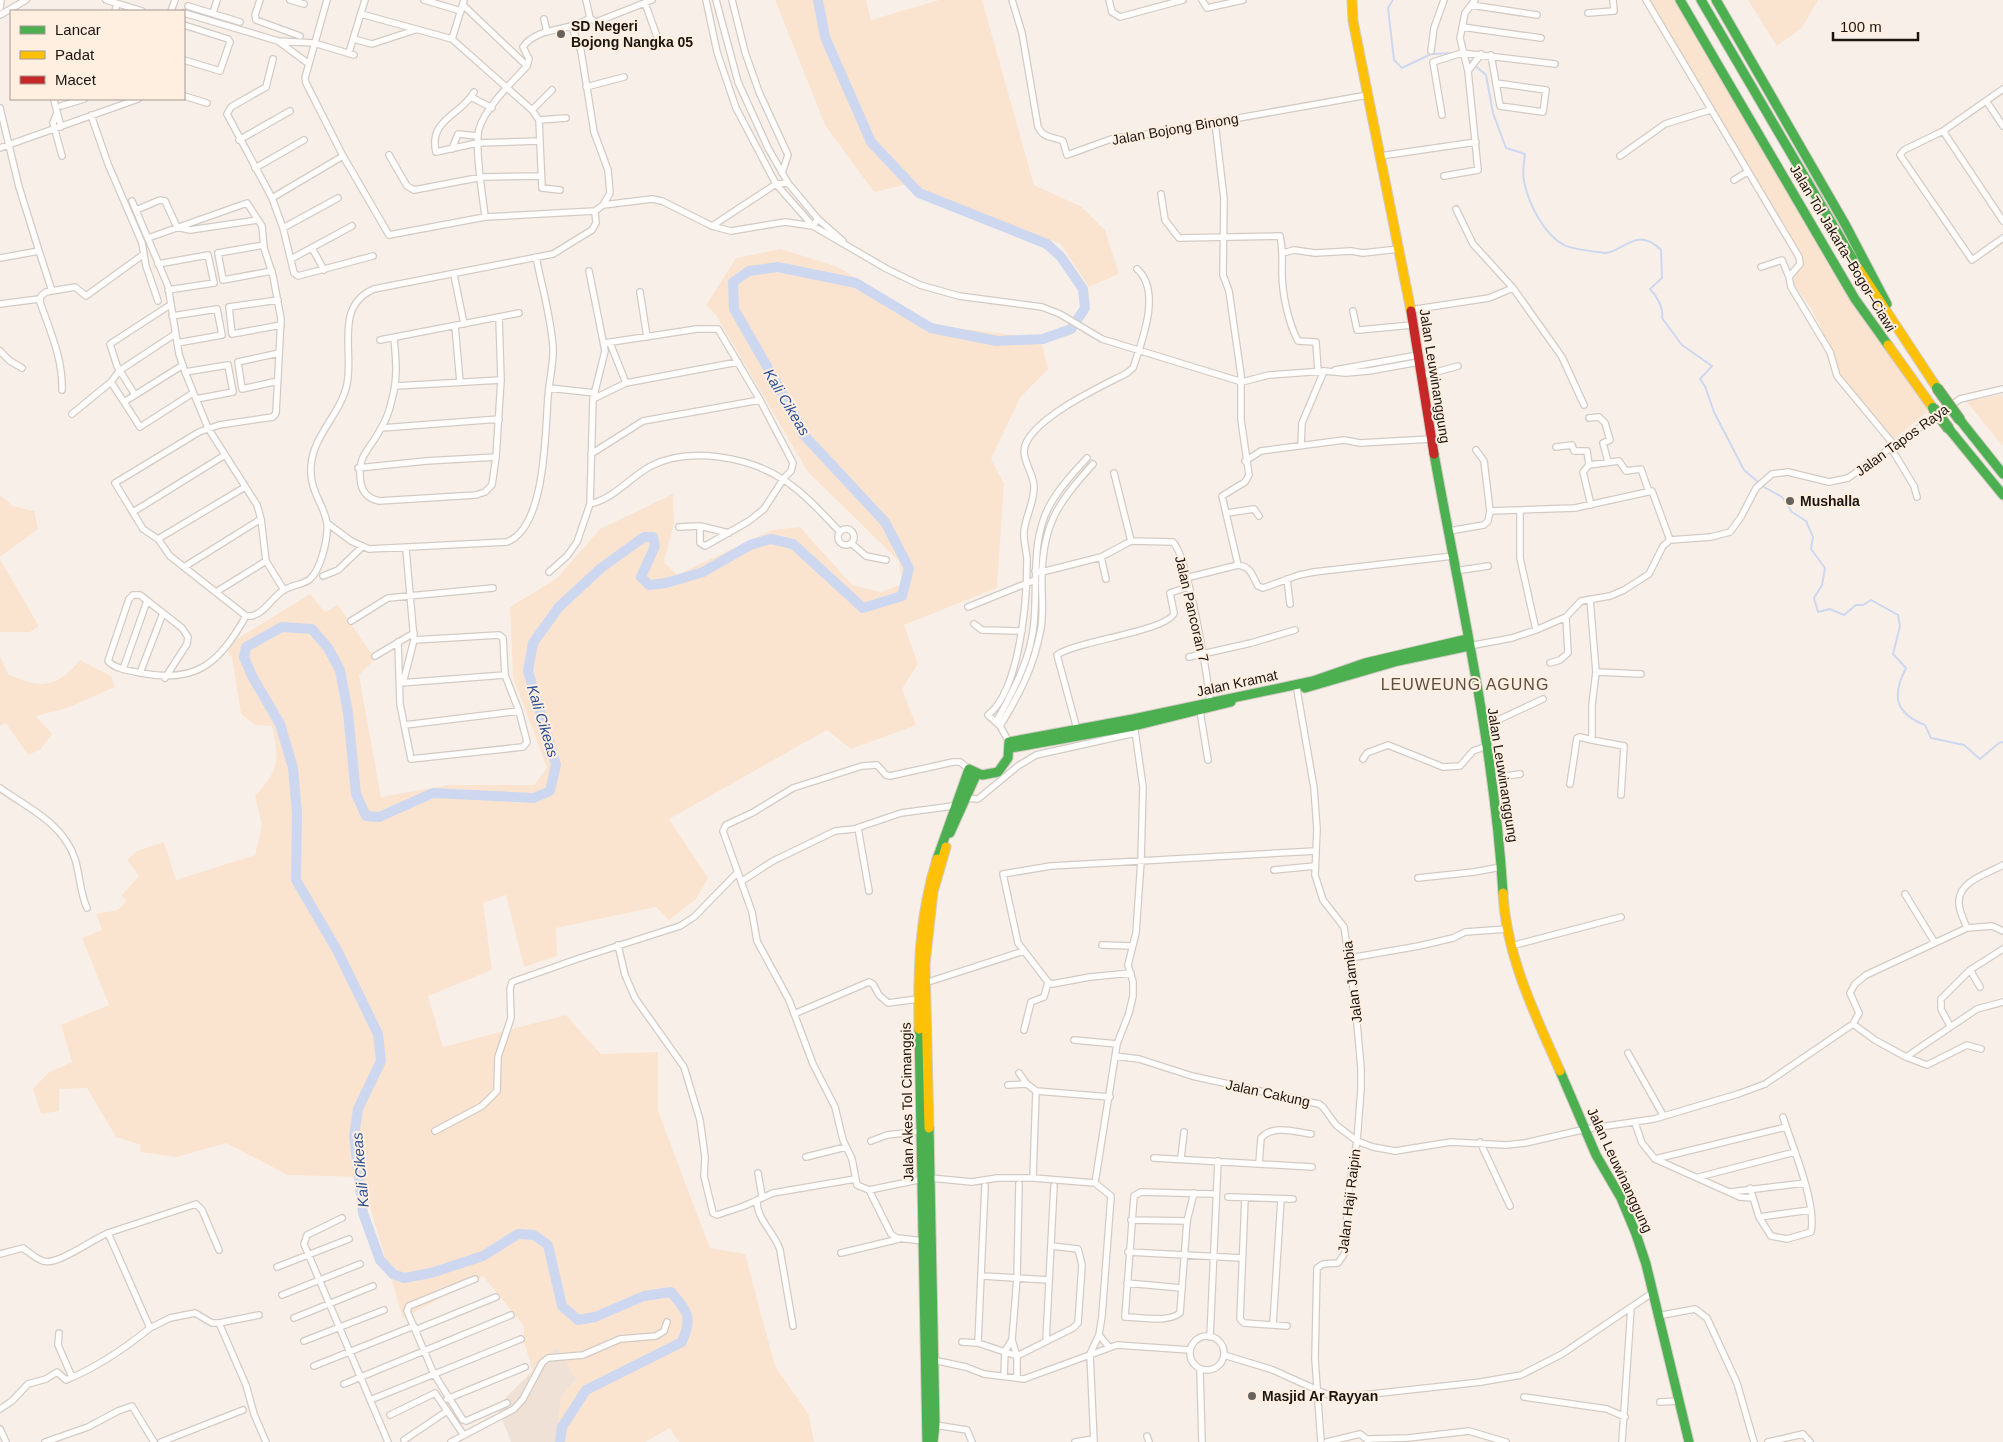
<svg xmlns="http://www.w3.org/2000/svg" width="2003" height="1442" font-family="Helvetica,sans-serif">
  <style>
    .industrial { fill: #efe1d6 }
    .green { fill: #fae4d0 }
    .lines { fill: none; stroke-linecap: round; stroke-linejoin: round }
    .stream { stroke: #cdd8f0; stroke-width: 2 }
    .river { stroke: #cdd8f0; stroke-width: 10 }
    .street-casing { stroke: #d2cbc5; stroke-width: 8 }
    .fast-casing { stroke: #d2cbc5; stroke-width: 11 }
    .slow-casing { stroke: #d2cbc5; stroke-width: 11 }
    .jam-casing { stroke: #d2cbc5; stroke-width: 11 }
    .street { stroke: #fefdfc; stroke-width: 5.5 }
    .fast { stroke: #4caf50; stroke-width: 9 }
    .slow { stroke: #ffc107; stroke-width: 9 }
    .jam { stroke: #c62828; stroke-width: 9 }
    .fast-bridge-casing { stroke: #b4a292; stroke-width: 12; stroke-linecap: butt }
    .fast-bridge { stroke: #4caf50; stroke-width: 10 }
    .poi-dot { fill: #69625c; stroke: #ffefe1; stroke-width: 2 }
    .labels { text-anchor: middle; dominant-baseline: central; stroke-width: 4; stroke-linejoin: round; paint-order: stroke }
    .poi-label { font-size: 14px; font-weight: bold; fill: #1c1611; stroke: #ffefe1; text-anchor: start }
    .street-label { font-size: 14px; fill: #1c1611; stroke: #ffefe1 }
    .water-label { font-size: 15px; font-style: italic; fill: #2d5199; stroke: #ffefe1 }
    .quarter-label { font-size: 16px; letter-spacing: 1px; fill: #5a4d41; stroke: #ffefe1 }
  </style>
  <rect width="100%" height="100%" fill="#f8f0e8"/>
  <path class="industrial" d="M557 1347 576 1379 561 1397 557 1442H511L497 1406Z"/>
  <path class="green" d="M775 0H866L871 20 939 0H982L1034 185 1082 207 1105 230 1119 274 1089 287 1060 243 969 218 908 184 874 192 825 125Z
    M1649 0H1680L1855 299 1930 410 1894 439H1891L1838 376 1833 353 1824 334 1811 308 1793 283 1796 272 1804 262Z
    M1748 0H1818L1802 28 1777 46Z
    M781 249 838 267 931 325 1040 338 1048 369 1020 398 991 459 1004 484 997 588 904 625 918 664 902 689 916 725 851 749 827 730 669 819 708 878 696 899 669 920 656 907 556 928 557 956 524 967 506 895 483 903 492 970 428 996 443 1047 566 1015 601 1054 658 1052V1111L710 1248 745 1254 775 1366 809 1415 814 1442H679L670 1428 645 1442H557L561 1397 576 1379 557 1347 533 1372 524 1342V1326L483 1276 403 1318 361 1177 288 1175 226 1143 177 1157 140 1152 141 1145 116 1137 87 1088 59 1089V1111L41 1114 33 1089 48 1073 72 1062 61 1025 109 1005 82 938 102 930 96 914 118 910 127 900 121 896 139 876 127 860 137 851 164 842 176 880 255 855 262 826 255 796C280 769 279 760 272 726L255 725 241 714 232 658 224 647 310 594 325 612 338 605 375 659 359 675 381 797 448 785H534L547 768 513 677 510 607 556 579 600 529 673 494 674 523 664 562 677 575 772 530 800 527 852 585 882 592 902 584 899 561 808 472 716 315 706 305 736 258Z
    M2001 395 2003 398V446L1966 401Z
    M0 495 13 506 34 511 38 529 0 557Z
    M0 559 39 626 30 632H0Z
    M0 656 8 674C41 689 56 689 80 660L111 676 115 687 67 708 36 716 52 734 41 749 28 755 6 723 0 726Z"/>
  <g class="lines">
    <path class="stream" d="M1393 0 1388 8 1394 60 1402 68 1431 54 1454 53
      M1467 59 1486 75 1493 113 1506 148 1525 154C1524 162 1522 173 1524 181 1528 202 1543 234 1564 245 1571 249 1597 252 1605 253 1622 253 1636 225 1661 250L1662 278 1650 289C1657 296 1664 309 1662 318L1682 345 1712 366 1700 379 1705 386 1714 412 1744 470 1764 487 1782 497 1792 512 1806 521 1813 537 1811 549 1825 568 1822 585 1814 598 1818 612 1830 609 1844 615 1856 605H1863L1871 600 1898 615 1900 626 1893 654 1906 668C1892 695 1894 713 1925 725L1931 738 1964 745 1980 759 1999 743 2003 742"/>
    <path class="river" d="M560 1442 562 1427 586 1390 682 1342C692 1317 689 1313 671 1292L644 1296 595 1317 578 1320 562 1306 548 1245 534 1235 518 1234 483 1256 431 1273 404 1278 393 1274 380 1260 363 1213 354 1136 358 1109 381 1061 378 1034 337 950 296 880 297 813 293 768 280 724 252 676 244 657 246 647 282 627 312 629 328 648 340 670 348 713 356 794 366 816 379 817 433 793 534 798 550 791 556 765 528 671 533 643 559 607 601 568 644 537H653L655 546 641 577 649 585 666 583 703 572 750 545 771 539 793 544 863 608 902 596 909 568 885 522 803 434 795 415 734 309 733 282 749 271 778 267 856 283 931 328 997 341 1043 339 1071 329 1085 308 1083 289 1061 257 1047 244 919 193 871 142 825 37 818 0"/>
    <g class="street-casing">
      <path id="street" d="M106 0 142 11
        M260 0 255 15 256 20 300 36
        M290 0 304 4
        M327 0 305 78 306 83 343 156 389 235 485 217 595 211 603 205 652 199 662 201 712 226 731 231 785 222 813 226 818 219
        M424 0 461 11
        M586 0 590 18 596 22 652 0
        M706 0 717 52 736 108 776 184 813 226 887 269 920 285 959 296 1042 307 1060 314 1102 339 1242 382 1269 375 1324 371 1346 373 1369 371 1419 362
        M716 0 738 82 768 148 788 183 818 219 843 241
        M732 0 745 52 759 92 788 155 782 173
        M1012 0 1022 33 1038 127C1044 139 1052 136 1063 141L1067 155 1114 138 1143 135 1368 95
        M1109 0 1112 12 1120 17 1183 0
        M1202 0 1207 8 1243 0
        M1646 0 1799 257 1800 264 1789 277 1791 287 1830 352 1837 376 1894 445
        M645 3 659 42
        M463 5 527 66C512 82 485 108 479 129 474 146 483 197 485 217
        M1471 5 1537 15
        M188 6 240 22
        M0 8 1 0
        M115 11 117 4
        M171 11 175 0
        M184 13 278 41 314 43 354 55
        M213 13 217 0
        M1588 13 1614 11 1613 0
        M361 14 452 39 532 110 539 120 542 188 560 190
        M0 15 26 0
        M544 19 547 32
        M184 25 228 39 230 42 220 71 184 60
        M572 27 581 51 594 132 608 170 610 193 603 205
        M1462 27 1541 38
        M353 39 372 44 415 30
        M452 39 464 0
        M278 41 309 64
        M350 49 365 0
        M1431 51 1434 28 1444 0
        M1491 55 1500 106 1543 112 1546 90 1496 83
        M273 59 266 87 231 107 227 114 272 198 283 228 294 273 298 276 373 256
        M527 66 529 59 523 47C537 26 570 32 590 18
        M1468 71 1481 54
        M586 87 624 77
        M2003 89 1943 131 1904 150 1900 155 1972 260 2003 238
        M474 92C463 114 428 119 436 152L477 143 540 141
        M184 96 207 103
        M471 97 492 108
        M54 100 61 127
        M1987 102 2003 126
        M61 106 84 99
        M0 108 19 187 39 251 0 258
        M532 110 552 90
        M57 113 53 123 62 156
        M91 115 108 164 142 243 146 266 158 301
        M1442 115 1433 62 1462 53 1555 64
        M539 120 566 118
        M1215 122 1224 199 1223 275 1229 291 1241 375V420L1249 475 1245 482 1222 496 1238 565
        M1943 131 2003 221
        M239 140 290 111
        M0 148 138 99
        M452 149 458 134 477 136
        M389 155 407 186 414 190 482 177 541 176
        M1380 156 1476 142
        M1620 156 1665 124 1710 110
        M255 168 304 140
        M1444 176 1478 170 1468 71 1460 38 1465 13 1475 0
        M1734 180 1747 172
        M1161 194 1165 220 1179 238 1280 236C1283 249 1282 259 1282 272 1282 293 1288 322 1298 341L1316 342 1318 371
        M272 198 343 156
        M132 201 168 286 179 354 185 372 208 428 257 505 261 519 266 561 284 590
        M1456 209 1473 244 1513 288
        M136 210 160 200 165 201 177 227 190 230 258 220
        M712 226 776 184 788 183
        M283 228 338 198
        M148 238 247 203 262 226 264 248 273 276 281 319 276 413 273 417 219 425 199 432 115 483 143 529 158 539 170 556 246 616H252C265 613 273 596 284 590 292 585 301 585 309 580 321 570 328 539 327 524 325 505 309 492 311 466 313 435 341 414 347 384 354 351 334 306 374 289L553 254 592 230 596 223 595 211
        M264 245 218 253 223 280 272 271
        M312 248 324 270
        M39 251 52 291
        M1283 253 1294 250 1315 253 1351 251 1363 253 1399 249
        M291 259 352 226
        M158 264 208 255 214 283 168 290
        M1761 267 1782 260 1789 277
        M454 275 464 324
        M640 292 647 337
        M278 300 229 307 232 334 281 325
        M0 304 39 299
        M1410 310 1489 298 1513 288 1562 357 1584 405
        M1353 311 1357 330H1359L1412 325
        M172 316 217 309 222 335 177 343
        M455 326 460 382
        M394 338C396 359 398 378 392 399 390 409 386 420 381 428 369 452 356 455 361 484 363 494 370 499 379 501L476 495 485 492 492 485 496 457 501 380 499 317
        M380 340 519 313
        M605 343 697 329H718L760 400 793 463 791 471 784 478 764 509 749 521 705 546 700 543V526
        M610 343 626 383
        M0 351 10 361 22 368
        M1335 370 1418 355
        M185 372 228 365 233 392 196 399
        M1422 376 1458 366
        M278 381 242 389 238 362 279 353
        M111 382 119 371 175 334
        M396 386 501 380
        M549 388 595 393
        M62 390C63 359 50 331 40 302L41 296 46 292 75 287 86 296 144 254
        M135 395 117 366 110 344 170 305
        M593 399 626 383 738 362
        M124 402 183 365
        M72 414 111 382 140 427 193 393
        M1589 418 1599 417 1605 423 1610 440 1603 443 1608 462
        M382 428 499 419
        M1301 446 1302 423 1324 371
        M1556 447 1572 445 1574 451H1587L1589 465 1583 472 1591 505
        M1891 448 1914 486 1917 497
        M1476 450 1484 461 1490 511 1575 508 1652 491 1670 540
        M591 454 643 421 760 400
        M1245 461 1261 451 1344 440 1360 443 1431 439
        M1589 465 1619 461 1626 471 1641 469 1649 492
        M358 468 426 461 496 457
        M1114 473 1131 541
        M590 504C615 498 630 477 651 466 689 446 749 457 784 480 805 494 823 514 840 532
        M1520 511V558L1536 630
        M133 512 225 455
        M1227 513 1254 509 1259 516
        M327 523 351 541 369 549 507 542C546 527 545 433 548 397 549 381 554 363 553 347 551 317 542 287 536 257
        M679 527 700 526 729 533
        M838 537a8 8 0 1 1 16 0a8 8 0 1 1-16 0Z
        M1449 531 1484 525 1488 521 1490 511
        M158 539 245 487
        M851 543 866 556 886 560
        M1101 557 1106 579
        M184 567 261 519
        M1035 571 1042 572 1101 557 1131 541 1173 542C1188 557 1207 674 1210 701
        M1455 571 1488 566
        M549 572 567 556 577 542 590 504 593 399 605 351 589 271
        M323 576 338 570 362 547
        M1186 578 1238 565C1251 567 1252 575 1258 586L1263 588 1299 575 1314 572 1453 556
        M1287 579 1290 604
        M216 592 266 561
        M1590 599 1596 672 1592 705V740L1624 746 1621 795
        M968 607 1035 580
        M351 621 388 598 493 588
        M974 624 982 630 1022 631
        M398 642 400 704 411 759 523 747 527 742 519 711 505 675 503 638 499 635 414 640
        M1469 646 1512 638 1536 630 1566 617 1581 601 1610 596 1624 590 1649 574 1663 546 1670 540 1711 537 1730 532 1741 517 1756 488 1772 474 1788 472 1829 482 1848 478 1960 399 2003 389
        M375 656 414 633
        M1189 657 1251 643 1295 630
        M1550 663 1560 660 1568 653 1566 617
        M123 669 147 601
        M1596 672 1641 674
        M140 673 163 613
        M165 678 187 644 188 637 182 628 140 595H133L129 599 108 661C115 669 131 671 141 673 197 684 219 663 246 616
        M400 683 505 675
        M403 683 414 640 406 549
        M1296 684 1314 788 1317 829 1315 875 1323 900 1344 927 1355 1001 1361 1068V1089L1357 1141 1348 1196 1345 1253 1338 1263 1323 1264 1317 1268 1315 1359 1321 1442
        M1200 711 1208 760
        M996 722C1013 691 1031 659 1034 623 1038 583 1030 539 1051 503 1061 486 1074 472 1087 458
        M405 725 519 711
        M1000 726C1020 693 1034 667 1041 628 1044 611 1041 592 1042 575 1043 522 1060 501 1093 464
        M1483 727 1543 699
        M1077 729 1057 655C1076 641 1168 631 1174 613L1170 593 1188 587
        M1009 742 1000 726 988 715C1020 690 1027 600 1027 561 1027 551 1023 541 1024 531 1026 515 1034 503 1034 487 1034 472 1019 458 1026 443 1039 415 1100 387 1127 373L1133 368C1142 341 1162 291 1137 269
        M1363 759 1367 753 1388 745 1443 767 1460 766 1473 751 1487 746
        M1492 778 1520 774
        M1570 784 1577 738 1580 737 1592 740
        M0 788C28 808 63 823 75 859 80 875 80 893 87 908
        M966 798 978 799 1018 766 1036 755 1135 733
        M858 828 869 891
        M1274 870 1315 866
        M1418 878 1474 872 1501 867
        M742 881 773 861 835 831 854 829 901 813 953 806
        M1905 894 1935 943
        M1967 928C1964 920 1958 910 1959 901 1959 881 1989 873 2003 865
        M618 945 625 975 635 998 684 1067 700 1120 705 1157 704 1176 713 1213 717 1215 744 1206 773 1193 855 1179
        M1102 945 1132 946
        M1511 946 1621 917
        M1350 958 1419 946 1453 938 1465 932 1507 929
        M1970 970 1980 987
        M1131 973 1090 977 1052 984 1048 982 1018 943 1003 874 1051 866 1316 851
        M925 983 1024 951
        M794 1014 869 982 873 984 879 995 888 1003 918 999
        M1853 1024 1875 1040 1906 1057 1977 1009 2003 1002
        M1950 1026 1941 1009V999L1970 970 2003 949
        M1024 1030 1031 1002 1044 997 1048 982
        M1074 1040 1117 1044
        M1628 1053 1663 1115
        M1115 1056 1139 1059 1192 1076 1319 1104 1323 1107 1336 1125 1357 1141 1373 1147 1395 1151 1451 1142 1506 1145 1525 1143 1586 1129 1654 1119 1738 1094 1765 1084 1853 1024 1859 1013 1850 993 1855 984 1866 975 1967 928 1992 926 2003 931
        M1906 1057 1927 1065 1967 1045 1981 1049
        M1019 1073 1027 1084 1036 1091 1110 1097
        M1008 1085 1027 1084
        M1635 1123 1642 1143 1655 1159 1740 1197 1753 1198
        M435 1131 482 1106 497 1091 498 1057 511 1018 510 989 512 982 580 958 680 926 694 917 737 873
        M871 1141 887 1135 922 1131
        M1480 1142 1510 1206
        M806 1157 846 1147
        M1154 1158 1312 1167
        M1181 1158 1184 1132
        M1655 1159 1786 1127
        M1259 1163 1261 1138C1273 1124 1295 1132 1311 1134
        M758 1173 762 1196
        M1699 1177 1795 1152
        M930 1178 972 1182 997 1178H1033L1095 1183
        M1033 1178 1036 1091
        M923 1179 869 1190 857 1185 852 1159 843 1140 835 1107 813 1064 789 1000 757 941 752 912 723 831 726 825 752 813 793 788 862 766 877 765 886 775 890 776 953 762H960L969 769
        M1750 1188 1759 1217 1771 1236 1787 1239 1811 1232C1817 1203 1792 1146 1783 1117
        M869 1190 891 1234 897 1238 924 1241
        M1730 1192 1805 1183
        M1194 1193 1187 1221 1180 1313C1168 1323 1140 1317 1125 1317L1134 1196 1141 1192 1213 1194
        M1228 1197 1293 1199
        M1245 1198 1240 1319 1244 1323 1287 1326
        M757 1200C756 1219 775 1233 780 1250L793 1326
        M1759 1217 1810 1210
        M342 1218 307 1235 304 1244 388 1442
        M1131 1220 1187 1221
        M108 1233 196 1204 202 1210 219 1250
        M1128 1252 1242 1258
        M841 1253 899 1239
        M0 1254 23 1248C30 1253 36 1259 43 1261 57 1266 93 1239 108 1233L150 1328 170 1318 195 1313 212 1323H219L246 1385 254 1414 266 1442
        M277 1267 349 1239
        M983 1276 1049 1280
        M475 1279 409 1306 407 1311 434 1374 463 1420 466 1421 507 1403
        M1127 1283 1181 1288
        M282 1295 360 1264
        M1657 1316 1695 1309 1707 1318 1737 1383 1754 1442
        M294 1318 373 1286
        M219 1323 259 1315
        M1273 1324 1281 1199
        M415 1330 496 1297
        M59 1333 58 1345 72 1377
        M1099 1335 1109 1347
        M1190 1353a17 17 0 1 1 34 0a17 17 0 1 1-34 0Z
        M1210 1337 1218 1161
        M304 1341 384 1310
        M1046 1341 1054 1186
        M962 1342 978 1343 1017 1356 1073 1328 1078 1323 1082 1265 1078 1249 1052 1246
        M978 1343 985 1186
        M1224 1355 1273 1370 1335 1398 1481 1382 1521 1375 1562 1354 1652 1293
        M933 1360 966 1367 984 1374 1024 1379 1117 1345 1190 1350
        M314 1366 414 1326
        M1200 1369 1202 1442
        M1004 1376 1005 1351 1012 1340
        M1017 1378V1356L1012 1340 1017 1278 1019 1184
        M344 1384 511 1315
        M1524 1397 1607 1409 1625 1417
        M447 1399 525 1367
        M370 1400 521 1339
        M1660 1402 1679 1401
        M0 1409 12 1401 28 1384 46 1379 57 1372 66 1380C98 1367 124 1349 150 1328
        M390 1415 435 1393 463 1434
        M935 1425 967 1430 972 1442
        M0 1429 6 1442
        M1147 1436 1149 1442
        M1368 1439 1408 1438 1469 1431 1506 1442
        M404 1440 447 1411
        M45 1442 88 1427 118 1411 132 1406 154 1442
        M161 1442 243 1410
        M451 1442 514 1409 523 1399 542 1363 548 1358 583 1355 620 1339 656 1336 664 1331 667 1322
        M1075 1442 1093 1439
        M1094 1442 1090 1354 1099 1335 1102 1316 1111 1196 1095 1183 1117 1044 1129 1013 1133 996V982L1128 965 1136 933 1141 861 1143 787 1134 724
        M1327 1442 1360 1434 1369 1441
        M1622 1442 1631 1308
        M1768 1442 1803 1434 1810 1442"/>
    </g>
    <g class="fast-casing">
      <path id="fast" d="M1680 0 1855 299 1888 345
        M1701 0 1858 268
        M1716 0 1845 224 1887 304
        M1960 420 2003 474
        M1949 429 2003 495
        M1434 454C1460 599 1494 745 1503 893
        M1305 688 1398 661 1469 646
        M1011 748 1134 726 1231 702
        M950 833 977 773
        M937 859 969 769 982 775 998 772 1008 758 1009 742 1133 719 1313 681 1365 663 1467 639
        M919 1029 927 1442
        M1560 1071 1596 1155 1621 1198 1636 1234 1646 1264 1689 1442
        M929 1128 935 1425 933 1442"/>
    </g>
    <g class="slow-casing">
      <path id="slow" d="M1352 0 1353 21 1411 311
        M1858 268 1937 388
        M1888 345 1933 408
        M1503 893C1506 955 1535 1015 1560 1071
        M919 1029C918 969 919 917 937 859
        M929 1128 925 964 933 892 946 847"/>
    </g>
    <g class="jam-casing">
      <path id="jam" d="M1411 311 1434 454"/>
    </g>
    <use href="#street" class="street"/>
    <use href="#fast" class="fast"/>
    <use href="#slow" class="slow"/>
    <use href="#jam" class="jam"/>
    <g class="fast-bridge-casing">
      <path id="fast-bridge" d="M1937 388 1960 420
        M1933 408 1949 429"/>
    </g>
    <use href="#fast-bridge" class="fast-bridge"/>
  </g>
  <g class="poi-dot">
    <circle cx="561" cy="34" r="5"/>
    <circle cx="1790" cy="501" r="5"/>
    <circle cx="1252" cy="1396" r="5"/>
  </g>
  <g class="labels">
    <g class="poi-label">
      <text x="571" y="26">SD Negeri<tspan x="571" dy="16">Bojong Nangka 05</tspan></text>
      <text x="1800" y="501">Mushalla</text>
      <text x="1262" y="1396">Masjid Ar Rayyan</text>
    </g>
    <g class="street-label">
      <text transform="translate(1175 129) rotate(-10)">Jalan Bojong Binong</text>
      <text transform="translate(1843 248) rotate(59)">Jalan Tol Jakarta–Bogor–Ciawi</text>
      <text transform="translate(1435 376) rotate(81)">Jalan Leuwinanggung</text>
      <text transform="translate(1902 440) rotate(-36)">Jalan Tapos Raya</text>
      <text transform="translate(1192 609) rotate(77)">Jalan Pancoran 7</text>
      <text transform="translate(1237 683) rotate(-12)">Jalan Kramat</text>
      <text transform="translate(1503 775) rotate(81)">Jalan Leuwinanggung</text>
      <text transform="translate(1352 982) rotate(-97)">Jalan Jambia</text>
      <text transform="translate(1268 1093) rotate(12)">Jalan Cakung</text>
      <text transform="translate(907 1102) rotate(-91)">Jalan Akes Tol Cimanggis</text>
      <text transform="translate(1620 1170) rotate(65)">Jalan Leuwinanggung</text>
      <text transform="translate(1349 1201) rotate(-83)">Jalan Haji Raipin</text>
    </g>
    <g class="water-label">
      <text transform="translate(787 402) rotate(59)">Kali Cikeas</text>
      <text transform="translate(543 721) rotate(73)">Kali Cikeas</text>
      <text transform="translate(360 1170) rotate(-95)">Kali Cikeas</text>
    </g>
    <g class="quarter-label">
      <text x="1465" y="684">LEUWEUNG AGUNG</text>
    </g>
  </g>
  <rect x="10" y="10" width="175" height="90" fill="#ffefe1" stroke="#a4988e"/>
  <rect x="20" y="26" width="25" height="8" fill="#4caf50" stroke="#a4988e"/>
  <text x="55" y="35" font-size="15" fill="#1c1611">Lancar</text>
  <rect x="20" y="51" width="25" height="8" fill="#ffc107" stroke="#a4988e"/>
  <text x="55" y="60" font-size="15" fill="#1c1611">Padat</text>
  <rect x="20" y="76" width="25" height="8" fill="#c62828" stroke="#a4988e"/>
  <text x="55" y="85" font-size="15" fill="#1c1611">Macet</text>
  <path d="M1833 32v8h85v-8" fill="none" stroke="#1c1611" stroke-width="2.5"/>
  <text x="1840" y="32" font-size="15" fill="#1c1611" stroke="#ffefe1" stroke-width="4" paint-order="stroke">100 m</text>
</svg>
